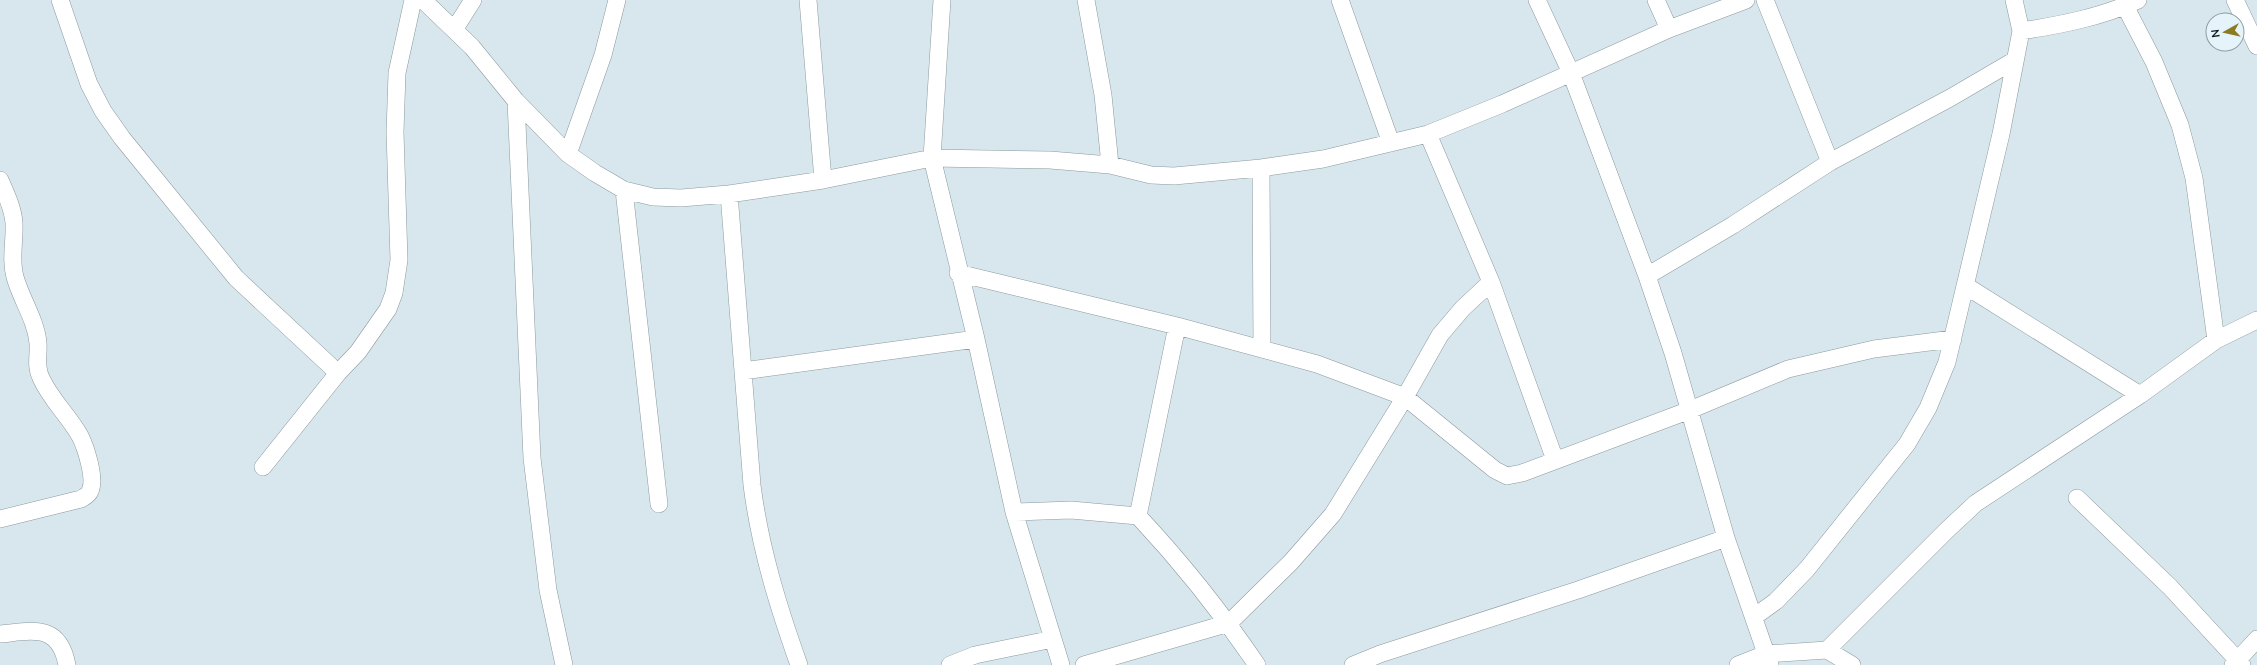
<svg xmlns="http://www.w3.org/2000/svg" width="2257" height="665" font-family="'Nunito Sans',sans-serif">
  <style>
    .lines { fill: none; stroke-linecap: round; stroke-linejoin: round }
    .street-casing { stroke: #8b9a9f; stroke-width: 18 }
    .street { stroke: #fff; stroke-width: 17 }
  </style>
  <rect width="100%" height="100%" fill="#d8e7ed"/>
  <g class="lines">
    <g class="street-casing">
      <path id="street" d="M60 0 89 84 103 111 122 138 236 278 338 373
        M423 0 472 47 516 101 568 154 595 173 624 190 653 197 681 198 729 194 823 180 932 158 1050 160 1110 165 1151 175 1174 176 1261 168 1323 159 1428 134 1502 104 1669 29 1746 0
        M808 0 823 180
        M942 0 932 158 976 339 1014 512 1061 665
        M1086 0 1103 95 1110 165
        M1340 0 1391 143
        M1537 0 1571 73 1647 276 1673 353 1726 538 1770 665
        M1656 0 1669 29
        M1765 0 1830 162
        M2235 0 2257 46
        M2125 6 2154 62 2180 125 2194 178 2216 340
        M454 30 473 0
        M2021 31C2060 25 2102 17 2138 0
        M516 101 532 458 548 590 564 665
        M1428 134 1491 282 1555 460
        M568 154 603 55 617 0
        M1261 168 1262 349
        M0 180C6 194 13 208 14 223 15 241 10 259 15 277 21 299 36 320 38 343 39 355 35 366 41 378 51 400 68 415 80 436 86 448 96 479 90 491 89 495 84 497 81 499L0 519
        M624 190 659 504
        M729 194 752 485C760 548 778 606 799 665
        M958 273 1177 326 1317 364 1405 397 1495 470 1507 476 1522 473 1690 410 1788 369 1874 349 1953 339
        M1647 276 1733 225 1830 162 1950 98 2015 60
        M1966 286 2140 395
        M743 371 976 339
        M263 467 338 373 358 352 388 309 394 293 399 260 395 132 397 73 413 0
        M2077 498 2170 587 2242 665
        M1014 512 1071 510 1138 516C1182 563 1221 612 1257 665
        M1138 516 1177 326
        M1754 617 1776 601 1807 569 1907 444 1928 408 1947 362 2001 134 2021 31 2014 0
        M0 634C33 631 59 623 67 665
        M1827 650 1947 530 1976 503 2140 395 2216 340 2257 320
        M950 665 975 655 1053 639
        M1084 665 1229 623 1291 562 1333 514 1405 397 1440 335 1463 308 1491 282
        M1353 665 1380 654 1578 590 1726 538
        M1738 665 1766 654 1827 650 1852 665
        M2233 665 2257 639"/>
    </g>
    <use href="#street" class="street"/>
  </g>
  <g transform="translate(2225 32) rotate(262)"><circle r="19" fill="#e5f4fb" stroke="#919ca1"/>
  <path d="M0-3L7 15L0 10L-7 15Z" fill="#8d7b21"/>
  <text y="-6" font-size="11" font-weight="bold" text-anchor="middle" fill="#13181a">N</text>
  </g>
</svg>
